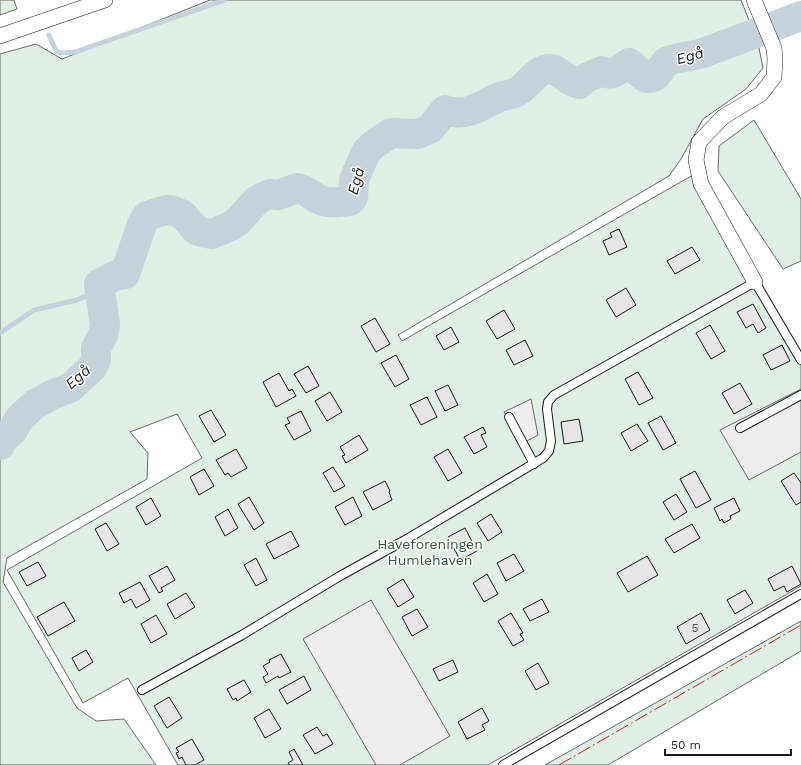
<svg xmlns="http://www.w3.org/2000/svg" width="801" height="765" font-family="'Work Sans',sans-serif">
  <style>
    .green { fill: #e0efe3; stroke: #6a6a6a }
    .parking { fill: #ededed; stroke: #6a6a6a }
    .lines { fill: none; stroke-linecap: round; stroke-linejoin: round }
    .stream { stroke: #c6d2dc; stroke-width: 5 }
    .river { stroke: #c6d2dc; stroke-width: 30 }
    .building { fill: #e6e6e6; stroke: #1a1a1a }
    .lane-casing { stroke: #1a1a1a; stroke-width: 10 }
    .street-casing { stroke: #1a1a1a; stroke-width: 16 }
    .lane { stroke: #fff; stroke-width: 8 }
    .street { stroke: #fff; stroke-width: 15 }
    .power { stroke: #c62828; stroke-width: 1; stroke-dasharray: 14 3 2 3; stroke-linecap: butt }
    .labels { text-anchor: middle; dominant-baseline: central; stroke-width: 3; stroke-linejoin: round; paint-order: stroke }
    .number-label { font-size: 12px; fill: #4d4d4d }
    .park-label { font-size: 14px; fill: #2b5a34; stroke: #fff }
    .water-label { font-size: 15px; font-style: italic; fill: #1a1a1a; stroke: #fff }
  </style>
  <rect width="100%" height="100%" fill="#fff"/>
  <path class="green" d="M0 0H14L17 9 0 15Z
    M210 0H741L758 43 763 68 746 89 703 119 681 159 669 176 398 335 402 341 693 175 801 363V586L488 765H178L128 678 83 703 7 570 202 458 177 414 130 432 148 453 147 479 7 558 3 582 77 708 96 721 124 719 156 765H0V54L36 44 62 59Z
    M754 120 801 199V261L783 269 718 171 719 146Z
    M801 621V651L608 765H545Z"/>
  <path class="parking" d="M801 389V452L749 480 720 430Z
    M531 399 538 435 521 444 504 412Z
    M371 600 450 736 400 765H376L303 639Z"/>
  <g class="lines">
    <path class="stream" d="M49 35 56 51 60 53 75 52 225 0
      M0 333 34 310 77 300 100 290"/>
    <path class="river" d="M0 445 1 441 13 430 19 419 35 404 45 399 51 395 70 388 92 368 96 360V348L103 335 105 325 99 284 117 275 125 274 142 224 147 216 166 210 174 211 183 215 196 230 205 233 212 234 231 226 238 221 256 201 263 197 270 194 278 195 298 188C306 190 311 195 318 199 327 204 340 202 350 201L353 197 354 180 362 161 366 152 373 145 391 133 418 134 430 129 445 110C464 118 481 106 497 98 505 95 513 95 520 90 529 84 538 68 550 69 559 69 567 82 579 84L586 78 602 71C613 78 620 68 629 63 636 67 641 77 648 78 657 79 661 67 666 62 672 58 694 56 703 53L801 16"/>
  </g>
  <path class="building" d="M619 229 627 247 609 255 603 241 612 237 610 233Z
    M692 247 700 260 675 274 667 261Z
    M626 288 636 305 616 317 606 300Z
    M753 304 766 328 758 333 753 324 746 328 737 312Z
    M504 310 515 329 497 339 486 321Z
    M375 318 390 344 376 352 361 326Z
    M710 325 725 351 711 359 696 333Z
    M451 327 459 342 444 350 436 336Z
    M525 340 533 356 514 365 506 350Z
    M782 345 790 361 771 370 763 355Z
    M396 355 409 379 395 387 381 363Z
    M308 366 319 386 306 393 294 374Z
    M638 372 653 398 639 405 625 379Z
    M279 373 289 391 292 389 296 396 276 407 263 382Z
    M740 383 752 404 734 414 722 393Z
    M448 385 458 405 445 411 435 391Z
    M330 392 342 412 327 421 315 401Z
    M427 397 437 417 421 425 410 405Z
    M211 410 226 435 214 442 199 416Z
    M301 411 311 431 294 440 285 425 290 423 287 418Z
    M661 416 676 443 663 450 648 423Z
    M579 419 583 441 564 444 561 422Z
    M637 424 648 441 631 451 621 433Z
    M483 427 486 433 481 435 487 447 474 454 464 437Z
    M359 435 368 450 346 463 342 456 345 455 340 447Z
    M236 449 247 468 231 477 228 473 225 475 216 460Z
    M448 449 462 473 448 481 434 457Z
    M333 467 345 486 334 492 323 473Z
    M204 469 214 486 199 495 190 477Z
    M695 471 711 500 696 508 680 479Z
    M794 473 801 483V502L796 505 781 481Z
    M385 481 390 491 389 492 392 500 373 510 363 492Z
    M676 494 687 512 674 520 663 502Z
    M249 497 264 523 254 530 238 504Z
    M353 497 362 516 345 525 335 507Z
    M151 498 161 516 146 525 136 507Z
    M734 498 740 511 730 516 731 519 724 523 722 519 720 521 714 508Z
    M228 509 238 528 225 536 215 517Z
    M491 514 502 532 488 541 477 523Z
    M106 523 119 544 107 551 95 529Z
    M692 524 700 538 674 553 665 539Z
    M465 528 477 551 460 560 448 537Z
    M291 531 299 546 274 559 266 544Z
    M514 554 524 571 506 581 497 563Z
    M647 556 658 575 628 592 617 573Z
    M256 558 267 580 256 586 244 565Z
    M38 562 46 576 27 586 19 572Z
    M167 566 175 580 161 588 163 591 159 593 149 576Z
    M792 566 801 584 787 592 784 586 774 591 768 579Z
    M487 574 498 594 484 602 473 583Z
    M403 579 414 597 398 607 387 589Z
    M140 582 150 600 136 608 131 599 124 603 119 593Z
    M745 590 753 603 735 614 727 600Z
    M186 593 195 607 175 619 167 604Z
    M542 599 549 612 530 621 523 609Z
    M64 602 75 621 48 636 37 617Z
    M417 609 428 627 412 636 402 617Z
    M511 613 523 633 520 634 524 640 513 646 498 621Z
    M701 613 710 630 686 644 677 627Z
    M156 615 167 634 151 643 141 624Z
    M86 650 93 662 79 671 72 658Z
    M281 654 291 672 279 678 278 676 266 683 263 677 268 674 263 666 270 662 269 660Z
    M453 660 458 672 439 681 433 669Z
    M538 663 549 683 536 690 525 671Z
    M304 676 311 690 287 704 279 690Z
    M244 680 251 692 237 701 236 698 233 700 227 689Z
    M169 697 182 718 167 728 154 706Z
    M482 708 489 721 482 725 485 730 467 739 458 722Z
    M269 709 281 729 265 738 254 718Z
    M317 727 323 736 327 734 333 744 315 754 303 735Z
    M192 739 204 760 195 765H186L182 757 179 759 176 753 179 752 176 748Z
    M294 749 303 765H289L288 763 293 760 289 752Z"/>
  <g class="lines">
    <g class="lane-casing">
      <path id="lane" d="M509 417 534 464
        M740 428 801 395
        M142 690 242 635 340 576 407 539 543 458 549 451 551 441 547 409 548 402 554 395 755 282 801 360
        M503 765 801 594"/>
    </g>
    <g class="street-casing">
      <path id="street" d="M754 0 774 48 775 59 774 77 761 94 723 117 699 142 696 160 701 184 755 282
        M0 36 105 0"/>
    </g>
    <use href="#lane" class="lane"/>
    <use href="#street" class="street"/>
    <path class="power" d="M559 765 801 625"/>
  </g>
  <g class="labels">
    <g class="number-label">
      <text x="695" y="628">5</text>
    </g>
    <g class="park-label">
      <text x="430" y="544">Haveforeningen<tspan x="430" dy="16">Humlehaven</tspan></text>
    </g>
    <g class="water-label">
      <text transform="translate(690 56) rotate(-15)">Egå</text>
      <text transform="translate(356 181) rotate(-74)">Egå</text>
      <text transform="translate(78 377) rotate(-41)">Egå</text>
    </g>
  </g>
  <path d="M665 749v6h126v-6" fill="none" stroke="#1a1a1a" stroke-width="2"/>
  <text x="671" y="749" font-size="12" fill="#1a1a1a" stroke="#ffffff" stroke-width="3" paint-order="stroke">50 m</text>
</svg>
